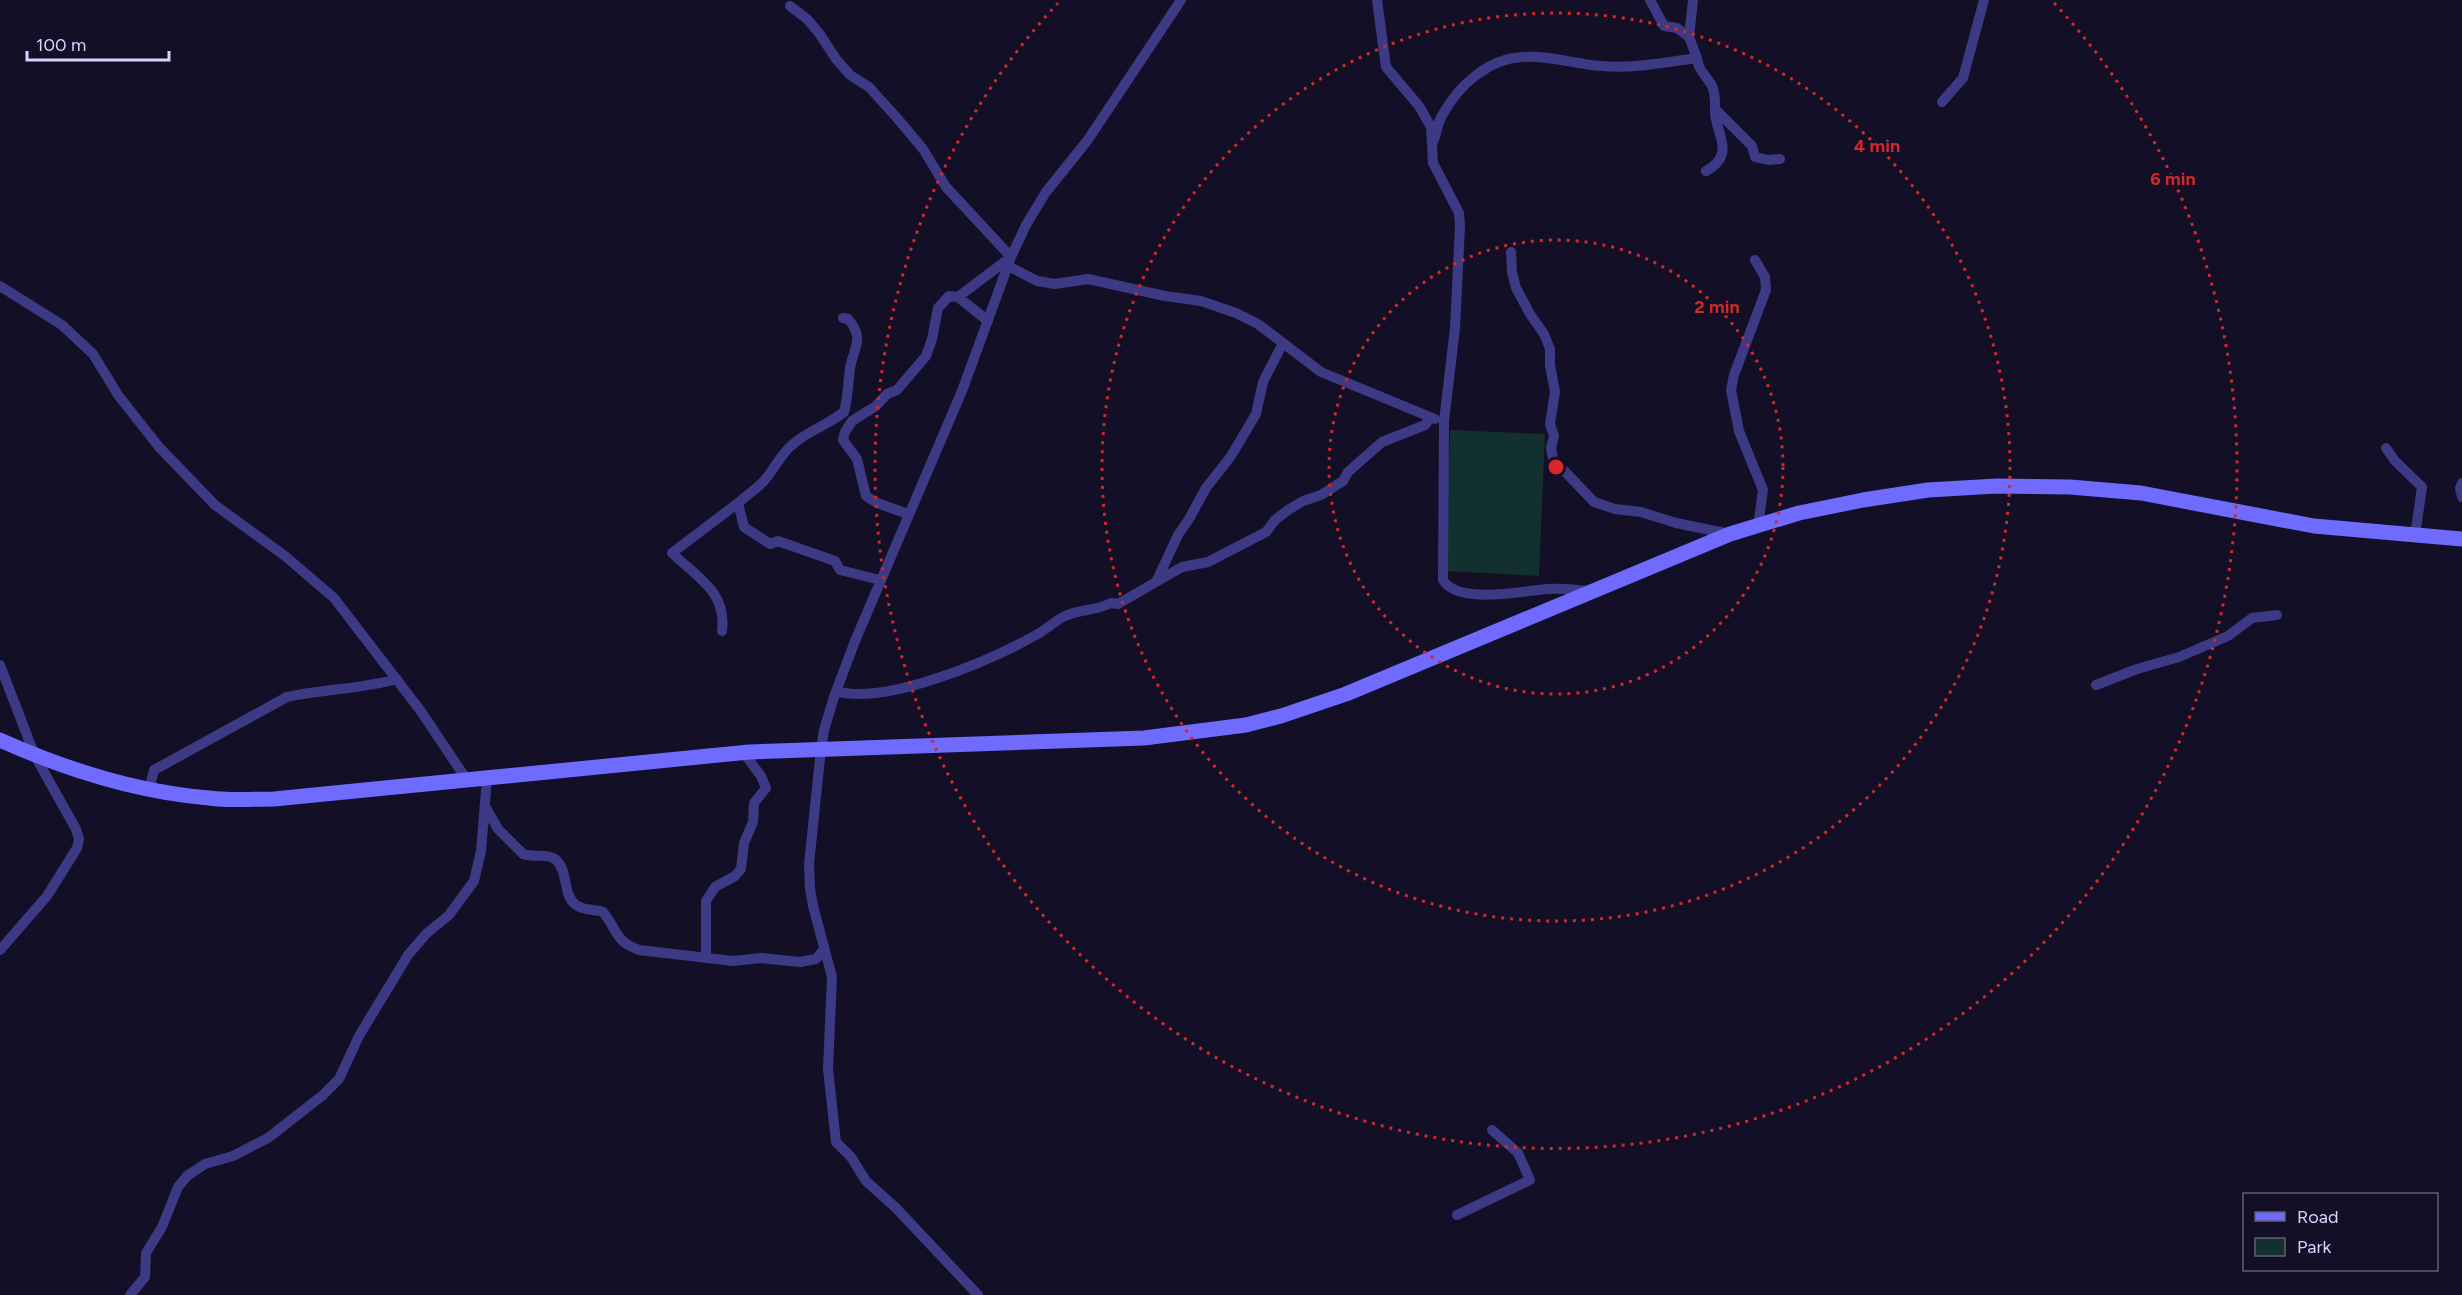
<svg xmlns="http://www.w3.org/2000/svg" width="2462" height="1295" font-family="Figtree,sans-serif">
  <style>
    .green { fill: #12302f }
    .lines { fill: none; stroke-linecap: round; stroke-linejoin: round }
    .street { stroke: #3d3a85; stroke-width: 10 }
    .secondary { stroke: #6f6bff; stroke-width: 15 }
    .ring { fill: none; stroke: #d62828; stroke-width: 3; stroke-dasharray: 3 6 }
    .centre { fill: #d62828; stroke: #130f26; stroke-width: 3 }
    .ring-label { font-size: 18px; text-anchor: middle; font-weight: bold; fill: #d62828; stroke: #130f26; stroke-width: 4.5; stroke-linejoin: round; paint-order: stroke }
  </style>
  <rect width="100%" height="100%" fill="#130f26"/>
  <path class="green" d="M1450 430 1545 434 1539 576 1445 571Z"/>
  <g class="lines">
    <path class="street" d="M1377 0 1386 67 1419 106 1431 127 1433 163 1459 213 1460 226 1455 328 1444 421 1443 580C1458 605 1522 591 1547 589 1562 588 1576 590 1590 591
      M1650 0 1664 26 1677 28 1689 37
      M790 6 807 19 819 33 836 59 850 75 869 87 897 118 923 149 946 187 1011 257 958 297
      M1697 58C1698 71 1707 76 1712 86 1716 94 1715 105 1715 114 1718 137 1735 155 1706 171
      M1942 102 1963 78 1984 0
      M1715 109 1752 146 1755 157 1768 160 1780 159
      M1434 140C1437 131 1438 121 1443 114 1459 85 1488 59 1522 57 1548 55 1575 64 1601 66 1633 69 1666 62 1697 58L1689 37 1693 0
      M1511 252 1512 272 1516 288 1530 314 1544 334 1550 349V365L1555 392 1550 424 1554 436 1551 448 1553 459 1594 502 1615 509 1641 512 1676 523 1730 534
      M1755 260 1765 277 1766 290 1734 375 1731 390 1739 431 1763 490 1758 527
      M1008 266 1037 281 1055 284 1088 279 1165 296 1201 301 1236 313 1258 324 1321 372 1435 419
      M0 286 62 325 93 354 118 395 159 447 215 505 285 556 334 598 420 710 467 780
      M843 318 848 319C865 338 854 347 850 368 848 383 848 398 844 412 828 425 807 431 792 445 780 455 774 470 763 482 756 489 746 496 738 503L744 527 770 544 778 541 835 561 840 570 880 580
      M2386 448 2395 461 2422 487 2415 536
      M2462 483 2460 488 2462 497
      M908 514 877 503 866 496 857 459 843 440 845 432 852 421 876 406 887 394 897 390 926 356 932 339 938 308 949 296 958 297 988 321
      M1157 580 1178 535 1189 519 1206 488 1231 456 1256 414 1263 382 1283 343
      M722 631C727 592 698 578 672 553L738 503
      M0 665 35 756 76 829 79 839 77 848 47 896 0 950
      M2096 685 2137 669 2179 657 2228 636 2252 618 2277 615
      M836 691C886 706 991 660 1036 635 1045 630 1054 622 1063 617 1077 609 1097 611 1111 603L1118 604 1182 567 1208 562 1266 532 1275 520 1288 510 1303 501 1321 495 1343 481 1348 472 1382 442 1425 425 1430 418
      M149 790 154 770 287 697C324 689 361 689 397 679
      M486 808 498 829 523 854C533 858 546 853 555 859 569 870 562 895 576 905 584 911 595 909 603 912 618 930 614 941 639 950L733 961 761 958 800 962 816 959 824 949
      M706 958V901L715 887 735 876 741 869 744 843 753 822 754 803 766 788 761 776 743 752
      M1457 1215 1530 1180 1518 1153 1492 1130
      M130 1295 145 1277 146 1253 162 1227 178 1187 187 1176 205 1164 233 1156 268 1138 323 1095 339 1079 359 1036 408 955 426 934 449 915 474 881 481 851 487 778
      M978 1295 896 1208 866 1181 851 1157 836 1142 828 1069 832 977 813 906 810 888 809 864 821 749 824 730 834 697 855 641 962 391 1011 257 1026 225 1046 192 1087 141 1181 0"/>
    <path class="secondary" d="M0 740C67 770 136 792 209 798 230 801 253 799 274 799L749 752 1144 738 1246 725 1281 716 1346 694 1730 534 1799 513 1863 500 1928 490 1997 486 2070 487 2141 493 2314 526 2462 539"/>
  </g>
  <g class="ring">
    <circle cx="1556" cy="467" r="227"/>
    <circle cx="1556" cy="467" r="454"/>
    <path d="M2054 3A681 681 0 1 1 1058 3"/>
  </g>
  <circle cx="1556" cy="467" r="9" class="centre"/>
  <g class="ring-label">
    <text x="1877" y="152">4 min</text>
    <text x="2173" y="185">6 min</text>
    <text x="1717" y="313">2 min</text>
  </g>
  <rect x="2243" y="1193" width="195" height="78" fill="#130f26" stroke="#625e7d" stroke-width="1.5"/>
  <rect x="2255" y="1212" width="30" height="9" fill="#6f6bff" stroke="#625e7d" stroke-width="1.5"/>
  <text x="2297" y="1223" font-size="18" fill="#d9d4ff">Road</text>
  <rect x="2255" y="1238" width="30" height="18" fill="#12302f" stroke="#625e7d" stroke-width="1.5"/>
  <text x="2297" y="1253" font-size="18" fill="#d9d4ff">Park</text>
  <path d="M27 51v9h142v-9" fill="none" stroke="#d9d4ff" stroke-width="3"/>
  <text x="36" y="51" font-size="18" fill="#d9d4ff" stroke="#130f26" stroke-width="4.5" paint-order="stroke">100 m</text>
</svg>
